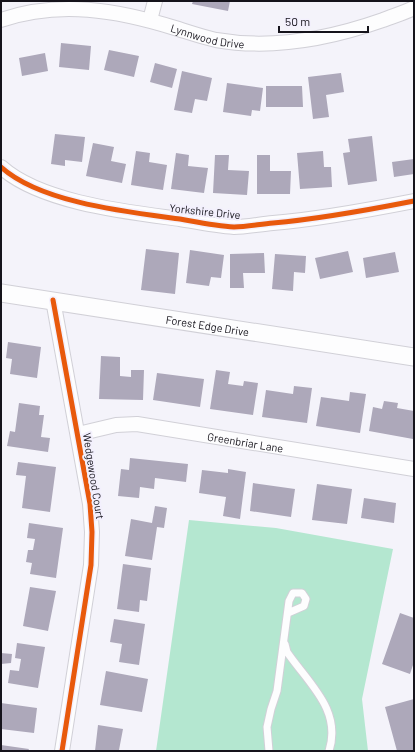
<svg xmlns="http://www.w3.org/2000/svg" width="415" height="752" font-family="Barlow,sans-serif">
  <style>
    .green { fill: #b4e7d0 }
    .building { fill: #ada8ba }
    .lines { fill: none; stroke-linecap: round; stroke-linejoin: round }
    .service-casing { stroke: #d1d0d7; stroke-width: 9 }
    .minor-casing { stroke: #d1d0d7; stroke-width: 16 }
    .tertiary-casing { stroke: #d1d0d7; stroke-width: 19 }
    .service { stroke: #fdfdfe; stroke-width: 7 }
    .minor { stroke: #fdfdfe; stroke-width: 14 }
    .tertiary { stroke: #fdfdfe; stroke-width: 17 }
    .cycleway-casing { stroke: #f3f0fd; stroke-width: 8 }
    .cycleway { stroke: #e8590c; stroke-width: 5 }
    .labels { text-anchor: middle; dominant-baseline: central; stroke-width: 4; stroke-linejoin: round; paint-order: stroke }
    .street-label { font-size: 11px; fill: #15131b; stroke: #f3f0fd }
  </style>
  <rect width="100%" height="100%" fill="#f4f3fa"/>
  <path class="green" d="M189 520 276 528 393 549 362 699 368 751H156Z"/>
  <path class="building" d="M193 1H230L228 11 192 4Z
    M61 43 91 46 89 70 59 67Z
    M109 50 139 56 134 77 104 70Z
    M45 53 48 71 22 76 19 58Z
    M155 63 177 69 172 88 150 82Z
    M182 71 212 78 207 101 195 99 192 113 174 110Z
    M341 73 344 92 326 95 329 117 313 119 308 77Z
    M227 83 263 88 260 111 252 110 251 116 223 112Z
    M266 86H302L303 107H266Z
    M55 134 85 137 82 162 65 160V166L51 164Z
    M372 136 377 181 348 185 343 153 350 152 348 139Z
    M93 143 114 147 111 161 126 164 122 183 86 176Z
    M136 151 150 153 149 162 167 165 163 190 131 185Z
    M323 151 324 167H331L332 187 300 189 297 153Z
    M176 153 189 155 188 166 208 168 204 193 171 189Z
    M215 155H229L228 170 249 171 247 195 213 193Z
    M257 155H270V171H291L290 194H257Z
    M414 159V174L394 177 392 162Z
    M146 249 179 253 175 294 141 290Z
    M190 250 224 255 221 278 211 277 209 286 186 283Z
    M348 251 353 272 320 279 315 258Z
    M395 252 399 272 366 278 363 258Z
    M264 253 265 273H243L244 288H230V254Z
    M275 254 306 256 305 273 294 272 293 291 272 289Z
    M8 342 41 347 37 378 10 374 12 359 6 358Z
    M101 356 120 357V376L131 377V370H144L143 400 99 399Z
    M216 370 230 372 228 384 243 386 244 381 258 383 253 415 210 409Z
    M157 373 204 379 200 407 153 400Z
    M294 386 312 388 307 423 262 417 266 390 293 394Z
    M350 392 366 394 360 433 316 426 321 397 349 401Z
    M384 401 398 403 397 408 414 411 413 439 369 431 373 407 382 409Z
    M19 403 40 406 39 415H44L41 437 50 438 48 452 7 446 10 431 15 432Z
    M130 458 188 464 186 482 155 478 154 489 140 487 139 498 118 496 121 469 129 470Z
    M18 462 56 467 50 512 22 508 26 476 16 475Z
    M228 469 246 472 240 519 223 516 226 497 199 493 202 470 228 473Z
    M253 483 295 489 291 517 250 511Z
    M317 484 352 489 347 524 312 520Z
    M364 498 396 503 394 523 361 518Z
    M155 506 167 508 164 528 157 527 152 560 125 556 131 519 152 523Z
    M29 523 63 528 56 578 30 574 32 563 26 562 28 550H33L35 539 27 538Z
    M123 564 151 568 147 601 140 600 139 612 117 609Z
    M30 587 56 591 48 631 23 626Z
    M400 613 414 618V662L410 674 382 664Z
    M114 619 145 624 139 665 119 662 122 644 110 642Z
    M17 643 45 647 38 688 8 683 10 670 19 671 21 659 15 658Z
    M1 653 12 654 11 663 1 664Z
    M106 671 148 679 142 712 100 705Z
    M414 699V751H397L385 707Z
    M1 703 37 708 34 733 1 729Z
    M98 725 123 729 119 750 123 751H95Z
    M1 745 29 749 28 751H1Z"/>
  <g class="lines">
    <g class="service-casing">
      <path id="service" d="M285 644 287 652C309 684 342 710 329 751
        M269 751 267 727 271 709 277 691 289 601 293 593H302L306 599 304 606 288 613"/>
    </g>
    <g class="minor-casing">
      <g id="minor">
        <path id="s1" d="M1 20C59 0 117 10 175 28 188 32 202 37 216 40 273 50 329 39 383 20 393 16 404 13 414 8"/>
        <path d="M150 20 155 1"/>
        <path d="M1 167C41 203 128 212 180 219 197 222 216 226 234 227 247 227 260 224 273 223 320 219 368 210 414 201"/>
        <path d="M53 300 90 504 92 532 91 565 62 751"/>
        <path id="s2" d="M78 434 116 425 137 424 414 469"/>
      </g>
    </g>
    <g class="tertiary-casing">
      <g id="tertiary">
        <path id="s3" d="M1 293 414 357"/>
      </g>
    </g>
    <use href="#service" class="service"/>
    <use href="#minor" class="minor"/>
    <use href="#tertiary" class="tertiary"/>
    <g class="cycleway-casing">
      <path id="cycleway" d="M1 167C41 203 128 212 180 219 197 222 216 226 234 227 247 227 260 224 273 223 320 219 368 210 414 201
        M53 300 90 504 92 532 91 565 62 751"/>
    </g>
    <use href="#cycleway" class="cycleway"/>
  </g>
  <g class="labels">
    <g class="street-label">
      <text stroke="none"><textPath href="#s1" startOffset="211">Lynnwood Drive</textPath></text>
      <text transform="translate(205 211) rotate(6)">Yorkshire Drive</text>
      <text stroke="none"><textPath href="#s3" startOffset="209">Forest Edge Drive</textPath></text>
      <text stroke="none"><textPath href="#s2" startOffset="170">Greenbriar Lane</textPath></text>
      <text transform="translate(94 476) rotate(81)">Wedgewood Court</text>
    </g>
  </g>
  <rect width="415" height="752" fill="none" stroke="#15131b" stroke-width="4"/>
  <path d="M279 26v6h89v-6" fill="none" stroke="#15131b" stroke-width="2"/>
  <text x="285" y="26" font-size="12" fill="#15131b" stroke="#f3f0fd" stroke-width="3" paint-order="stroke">50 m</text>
</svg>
